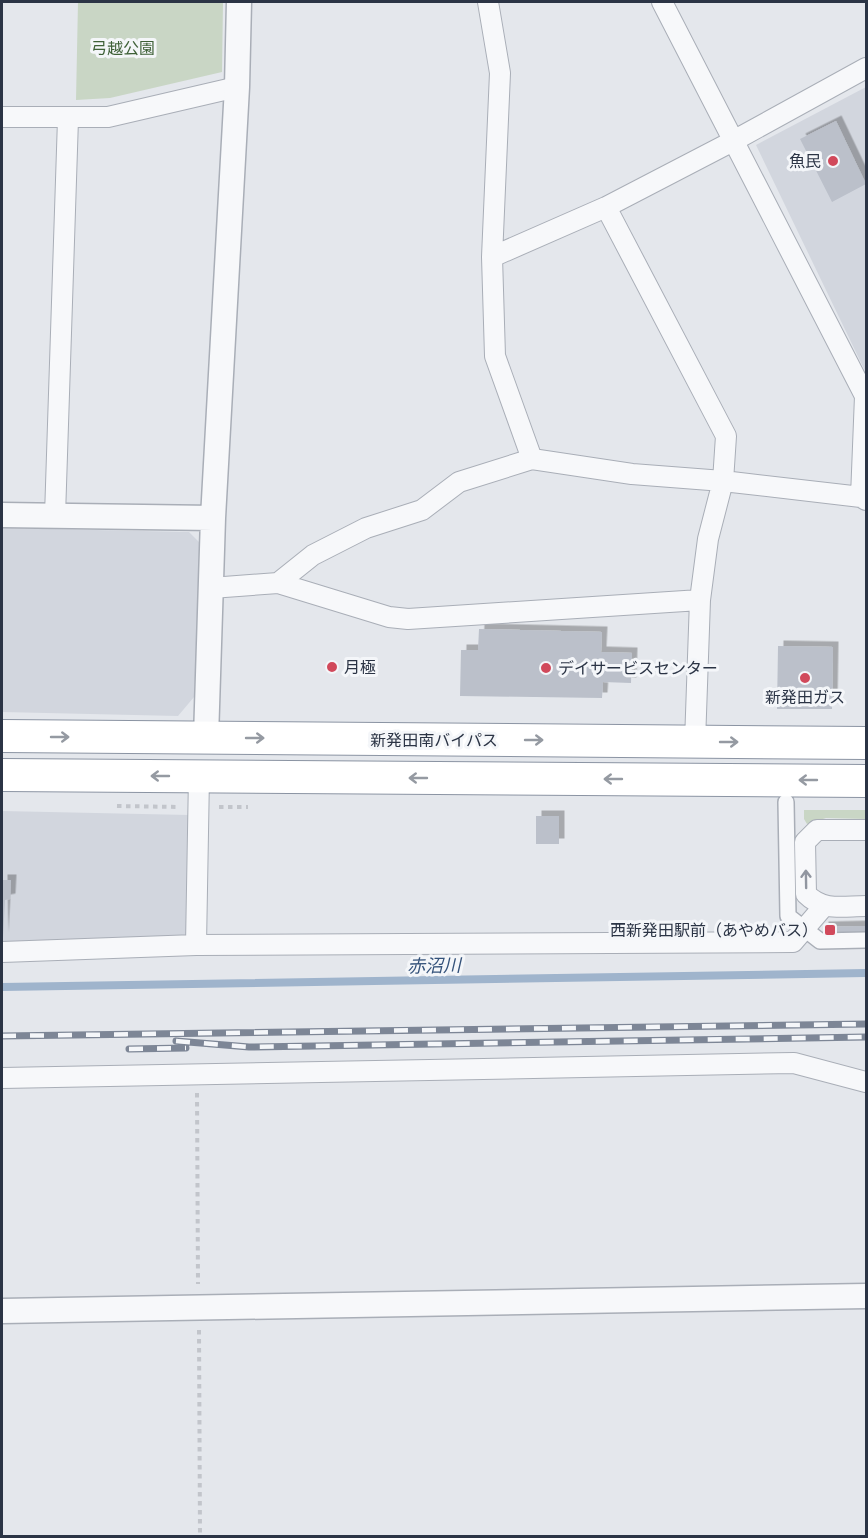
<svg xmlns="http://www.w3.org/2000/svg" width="868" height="1538" font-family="'Open Sans','Noto Sans JP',sans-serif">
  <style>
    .built { fill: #d2d6de }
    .green { fill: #c9d6c5 }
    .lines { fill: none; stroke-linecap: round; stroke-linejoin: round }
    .stream { stroke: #9fb4cc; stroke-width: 8 }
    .building { fill: #bbc0ca; filter: url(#shadow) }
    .pedestrian-casing { stroke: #a9aeb7; stroke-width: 18 }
    .minor-casing { stroke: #a9aeb7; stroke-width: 22 }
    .tertiary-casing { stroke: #a9aeb7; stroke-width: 27 }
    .trunk-casing { stroke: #8b94a3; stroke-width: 34 }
    .path { stroke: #c2c5cb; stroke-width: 4; stroke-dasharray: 4.5 4.5; stroke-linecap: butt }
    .pedestrian { stroke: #f7f8fa; stroke-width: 15 }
    .minor { stroke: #f7f8fa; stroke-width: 20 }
    .tertiary { stroke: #f7f8fa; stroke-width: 24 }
    .trunk { stroke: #fff; stroke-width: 32 }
    .rail-casing { stroke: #7d8696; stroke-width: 7 }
    .rail { stroke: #f4f6f9; stroke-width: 4.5; stroke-dasharray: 14; stroke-linecap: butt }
    .oneway { stroke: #959aa2 }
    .oneway2 { stroke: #9196a0 }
    .poi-dot { fill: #d1495b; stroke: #f4f6f9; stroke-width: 2 }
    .labels { text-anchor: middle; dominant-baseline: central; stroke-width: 6; stroke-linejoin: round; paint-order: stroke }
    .park-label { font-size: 16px; fill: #3f6138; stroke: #f4f6f9 }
    .poi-label { font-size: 16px; fill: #2b3445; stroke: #f4f6f9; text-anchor: end }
    .street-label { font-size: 16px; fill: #2b3445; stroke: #f4f6f9 }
    .water-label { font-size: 18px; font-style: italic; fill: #34527a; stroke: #f4f6f9 }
  </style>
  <defs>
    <filter id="shadow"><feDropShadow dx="5.5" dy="-5.5" stdDeviation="0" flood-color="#0004"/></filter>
  </defs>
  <rect width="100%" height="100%" fill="#e4e7ec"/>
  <path class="built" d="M866 87V373L756 145Z
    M2 528 189 532 202 545 194 697 178 716 2 712Z
    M2 811 189 815 187 940 2 945Z"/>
  <path class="green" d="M78 2H223L222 72 110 98 76 100Z
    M804 810H866V819L826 818 807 824 804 819Z"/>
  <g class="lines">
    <path class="stream" d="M2 987 866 973"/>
  </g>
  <path class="building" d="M836 121 866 184 832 202 800 139Z
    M479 629 602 632 601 652 632 653 631 683 603 682 602 698 460 696 461 650H478Z
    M778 646 833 647 832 709H777Z
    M536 816H559V844H536Z
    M2 880H11L10 899 5 900 3 938Z
    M865 926V936L823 937V927Z"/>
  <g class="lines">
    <g class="pedestrian-casing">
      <path id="pedestrian" d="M786 802 788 916 820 941 866 940"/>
    </g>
    <g class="minor-casing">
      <path id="minor" d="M488 2 500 73 492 257 495 356 532 459 632 474 723 481 861 497 866 500
        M662 2 865 396 861 497
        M2 117H108L237 87
        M606 207 726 436 723 481 708 539 700 600 695 742
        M492 257 606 207 735 140 866 68
        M55 516 68 119
        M278 583 313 555 366 528 422 510 459 482 532 459
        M211 588 278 583 389 617 408 619 700 600
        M866 830H817L805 842 806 894C824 912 843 906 866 906
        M196 945 199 776
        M2 952 196 945 793 942 824 906
        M2 1078 794 1063 866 1082"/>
    </g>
    <g class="tertiary-casing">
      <path id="tertiary" d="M2 515 213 518
        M206 738 213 518 237 87 239 2
        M2 1311 866 1296"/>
    </g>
    <g class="trunk-casing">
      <path id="trunk" d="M2 736 866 743
        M2 775 866 781"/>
    </g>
    <path class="path" d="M117 806 179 807
      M219 807H248
      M197 1093 198 1284
      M199 1330 200 1536"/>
    <use href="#pedestrian" class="pedestrian"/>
    <use href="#minor" class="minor"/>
    <use href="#tertiary" class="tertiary"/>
    <use href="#trunk" class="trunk"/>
    <g class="rail-casing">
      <path id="rail" d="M2 1036 866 1024
        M176 1041 249 1047 866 1037
        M129 1049 186 1048"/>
    </g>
    <use href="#rail" class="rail"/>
  </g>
  <defs><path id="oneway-shaft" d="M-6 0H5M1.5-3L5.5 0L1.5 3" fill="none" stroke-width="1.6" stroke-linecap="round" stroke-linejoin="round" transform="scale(1.5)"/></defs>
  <g class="oneway">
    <use href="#oneway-shaft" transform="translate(60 737)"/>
    <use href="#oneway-shaft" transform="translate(255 738)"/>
    <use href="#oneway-shaft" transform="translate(534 740)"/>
    <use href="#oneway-shaft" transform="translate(729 742)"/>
    <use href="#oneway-shaft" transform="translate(160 776) rotate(-180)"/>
    <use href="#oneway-shaft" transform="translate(418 778) rotate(-180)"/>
    <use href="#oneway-shaft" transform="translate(613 779) rotate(-180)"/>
    <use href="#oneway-shaft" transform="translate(808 780) rotate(-180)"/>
  </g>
  <use class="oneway2" href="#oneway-shaft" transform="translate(806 879) rotate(-91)"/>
  <g class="poi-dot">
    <circle cx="833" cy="161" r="6"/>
    <circle cx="332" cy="667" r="6"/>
    <circle cx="546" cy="668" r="6"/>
    <circle cx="805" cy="678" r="6"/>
    <rect x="824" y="924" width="12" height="12" rx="3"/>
  </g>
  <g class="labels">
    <g class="park-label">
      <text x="123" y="48">弓越公園</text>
    </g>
    <g class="poi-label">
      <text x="821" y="161">魚民</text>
      <text x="344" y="667" text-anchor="start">月極</text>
      <text x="558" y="668" text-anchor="start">デイサービスセンター</text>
      <text x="805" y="697" text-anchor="middle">新発田ガス</text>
      <text x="818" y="930">西新発田駅前（あやめバス）</text>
    </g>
    <g class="street-label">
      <text x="434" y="740">新発田南バイパス</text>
    </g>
    <g class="water-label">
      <text transform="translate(434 965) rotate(-1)">赤沼川</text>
    </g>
  </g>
  <rect width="868" height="1538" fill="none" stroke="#2b3445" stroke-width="6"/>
</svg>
